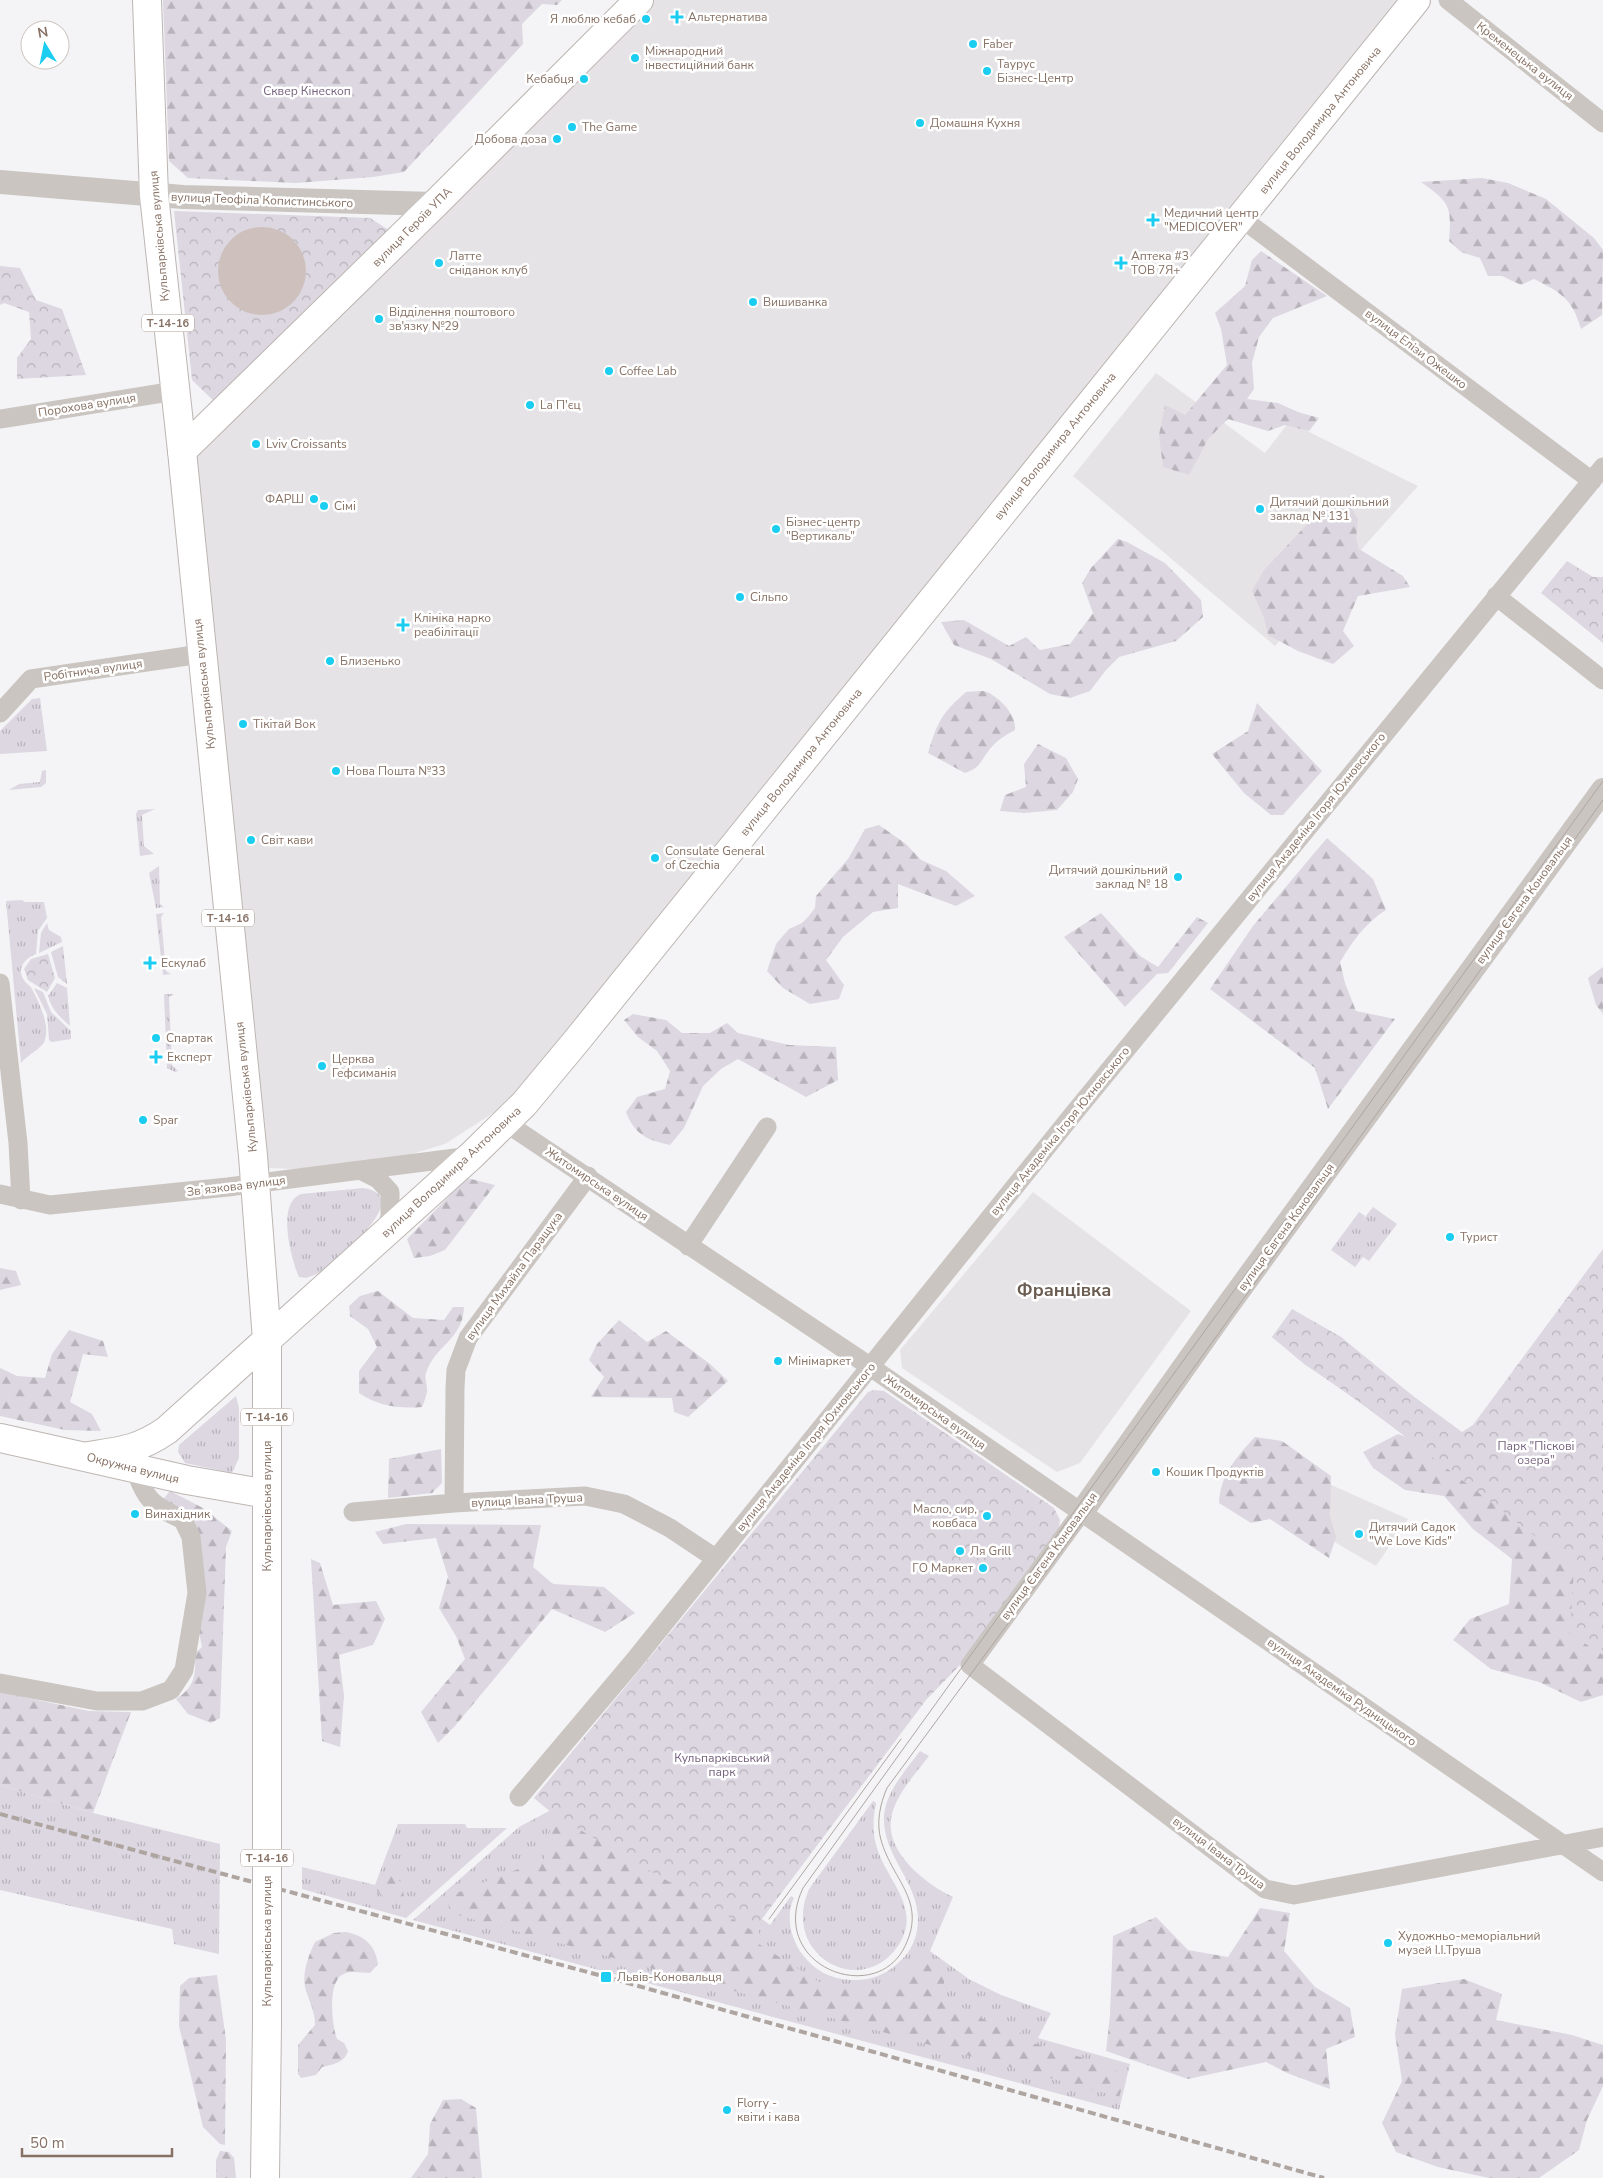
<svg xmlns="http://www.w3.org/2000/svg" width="1603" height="2178" font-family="'Nunito Sans',sans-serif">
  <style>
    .built { fill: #e5e3e5 }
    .grass { fill: url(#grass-tufts) }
    .forest { fill: url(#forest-firs) }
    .park { fill: url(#park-crowns) }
    .water { fill: #cec1bd }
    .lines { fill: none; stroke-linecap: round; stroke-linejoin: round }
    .secondary-casing { stroke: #bdb6b1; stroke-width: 30 }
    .primary-casing { stroke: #bcb6b2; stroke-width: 30 }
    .minor { stroke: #cac5c1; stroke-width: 19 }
    .tertiary { stroke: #cac5c1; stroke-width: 24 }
    .secondary { stroke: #fff; stroke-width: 28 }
    .primary { stroke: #fff; stroke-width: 28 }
    .tram { stroke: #aea5a0; stroke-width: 1 }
    .rail { stroke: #aea5a0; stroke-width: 4; stroke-dasharray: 8 4; stroke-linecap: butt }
    .primary-bridge-casing { stroke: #bcb6b2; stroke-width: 30; stroke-linecap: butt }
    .primary-bridge { stroke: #fff; stroke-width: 28 }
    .poi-dot { fill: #1bcdf0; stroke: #fff; stroke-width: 2 }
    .labels { text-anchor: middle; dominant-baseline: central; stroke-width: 5; stroke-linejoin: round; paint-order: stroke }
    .shield { fill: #fff; stroke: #ab9c92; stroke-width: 1 }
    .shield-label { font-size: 11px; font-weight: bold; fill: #877164 }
    .poi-label { font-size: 12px; fill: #877164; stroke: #fff; text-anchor: start }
    .street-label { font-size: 12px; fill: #877164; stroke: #fff }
    .park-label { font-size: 12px; fill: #76637e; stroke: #fff }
    .district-label { font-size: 18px; font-weight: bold; fill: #6b5c52; stroke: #fff }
  </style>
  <defs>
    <pattern id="grass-tufts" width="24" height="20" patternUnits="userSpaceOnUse" patternTransform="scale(1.25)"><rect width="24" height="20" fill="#dcd7e1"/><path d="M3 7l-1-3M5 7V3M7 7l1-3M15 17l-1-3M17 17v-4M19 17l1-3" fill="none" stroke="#b8b3ba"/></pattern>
    <pattern id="forest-firs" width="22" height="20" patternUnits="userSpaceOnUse" patternTransform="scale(1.25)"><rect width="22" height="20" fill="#dcd7e1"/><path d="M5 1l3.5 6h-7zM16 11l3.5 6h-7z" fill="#b8b3ba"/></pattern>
    <pattern id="park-crowns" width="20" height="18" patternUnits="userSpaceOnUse" patternTransform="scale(1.25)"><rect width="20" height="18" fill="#dcd7e1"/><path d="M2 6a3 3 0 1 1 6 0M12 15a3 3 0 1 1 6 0" fill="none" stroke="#b8b3ba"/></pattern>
  </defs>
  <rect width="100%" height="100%" fill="#f4f4f7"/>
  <path class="built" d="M651 0H1405L538 1069 498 1110 445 1144 392 1160 293 1169 266 1168 194 455Z
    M1156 373 1265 453 1289 422 1418 486 1275 646 1073 476Z
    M1033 1192 1191 1311 1080 1463 1057 1472 902 1368 900 1350Z
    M1329 1484 1408 1519 1376 1566 1303 1524Z"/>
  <path class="grass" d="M40 698 47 751 0 754V731L32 699Z
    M46 770V783L41 787 9 790 19 784 40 782 42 771Z
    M155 809 142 815 144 846 154 854 140 856 136 814 138 810Z
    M159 866 160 904 164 907 156 908 149 873Z
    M22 900 25 902H44L47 918 38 931 36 954C25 958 16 969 24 980 26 984 30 985 32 989 39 1003 50 1024 45 1040 43 1048 27 1055 21 1063L6 901Z
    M164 913 161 917 166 971 171 974 163 975 156 914Z
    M47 923 49 930 61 937 62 942 39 953 41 933Z
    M63 946 67 984 58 977 51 952Z
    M57 983 67 988 70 1026C60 1017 52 1010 48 996Z
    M34 988 43 992 51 1012 71 1031V1039L52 1042 49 1040 47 1014Z
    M164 994H174L169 997 172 1065 178 1071 175 1072 167 1068Z
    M363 1188C419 1196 331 1264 317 1274L306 1278 299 1277C291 1259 276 1203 301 1194Z
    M1373 1207 1397 1224 1369 1261 1363 1257 1355 1267 1331 1250 1359 1212 1365 1216 1361 1222Z
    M236 1396 239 1408V1458L232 1473 185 1463 178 1452 179 1445Z
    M920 1751 929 1756C916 1773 898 1792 892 1814 882 1850 925 1884 953 1897L930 1951 969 1979 1001 1995 1051 2013 1038 2038 1130 2064 1119 2110 413 1920 519 1827 549 1811 762 1919 770 1925 791 1896 794 1898C785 1916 791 1940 803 1955 815 1971 831 1979 851 1980 870 1981 886 1975 899 1962 909 1954 915 1942 917 1930 925 1886 882 1859 884 1816 886 1791 906 1770 920 1751Z
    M0 1785 93 1813 220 1844 219 1954 174 1944 172 1929 0 1890Z
    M873 1801 876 1803C873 1818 872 1833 877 1848 887 1881 923 1909 898 1946 861 2000 780 1955 809 1889Z
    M398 1824H465L467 1828H507L406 1918 302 1889V1867L375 1885Z"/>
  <path class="forest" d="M163 0H562L557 5 542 4 522 24 523 44 404 172 373 177 296 183 188 178 169 161Z
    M1482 178 1508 183 1546 199 1594 238 1603 250 1602 315 1581 329C1572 298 1561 293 1534 279L1521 285 1502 276H1488L1480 258 1461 252 1449 241C1452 205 1449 202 1421 182Z
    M1261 251 1327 296 1273 318 1259 337 1252 363 1254 389 1247 399 1278 403 1298 412 1319 418 1309 431 1285 425 1268 431 1228 419 1208 439 1189 475 1163 467 1159 435 1165 405 1185 415 1227 365 1221 329 1215 313 1245 286 1252 260Z
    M1330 500 1348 502 1358 519 1356 538 1359 549 1403 576 1410 587 1358 596 1343 631 1354 646 1333 664 1298 651 1268 635 1264 618 1252 591 1264 570Z
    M1118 539 1127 542 1165 563 1201 600 1203 617 1176 641 1119 657 1106 670 1090 691 1070 698 1050 694 991 659 954 645 941 622 964 620 1009 646 1026 637 1040 650 1070 644 1093 613 1082 583 1091 568Z
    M966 692C972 692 982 690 987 692 1001 699 1016 714 1015 730 1006 735 997 740 990 749 979 762 982 767 965 773L928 753C938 721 941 714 966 692Z
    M1257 703 1322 771 1283 815H1271L1244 793 1212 754 1248 731Z
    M1038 744 1066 758 1078 779 1073 792 1057 810 1024 813 1000 811 1005 795 1026 787 1024 764Z
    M879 825 906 844 921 860 946 871 975 896 956 906 898 884V908L873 912 843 937 826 960 844 985 839 999 810 1004 783 988 767 971 776 944 789 929 802 923 808 917 815 908 816 896 848 859 865 829Z
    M1327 838 1373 879 1386 910C1365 923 1353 941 1340 962L1345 983 1356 1011 1395 1019 1328 1109 1315 1068 1210 989 1253 926Z
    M1101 913 1140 956 1158 967 1197 917 1208 923 1168 973 1157 974 1125 1007 1064 937Z
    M1603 967V1014L1596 1005 1588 978Z
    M633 1014 666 1020 682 1033H710L727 1023 738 1033 789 1045 836 1047 838 1080 806 1097 738 1059 721 1069 703 1086 684 1128 670 1145C647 1140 635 1135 626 1112L637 1097 665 1089 670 1071 657 1051 638 1037 624 1020Z
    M467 1178 495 1185 445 1250 430 1256 414 1258 407 1239Z
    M0 1268 16 1271 21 1285 0 1290Z
    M378 1291 413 1318 444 1320 453 1307H464C463 1340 435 1345 426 1373 424 1379 428 1386 427 1392 426 1397 424 1402 422 1407 399 1409 378 1406 359 1393V1371L377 1347 368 1329 350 1316 349 1306 360 1296Z
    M1293 1311 1341 1337 1603 1552V1695L1581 1702 1539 1682 1491 1669 1453 1640 1470 1619 1509 1604 1512 1559 1473 1529 1444 1496 1405 1490 1373 1468 1363 1452 1398 1434 1406 1437C1362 1403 1315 1372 1272 1337Z
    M619 1320 647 1342 666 1331 710 1364 728 1381 688 1417 674 1412 672 1398 591 1397 604 1377 589 1360 597 1344Z
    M69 1330 103 1341 108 1357 83 1354 70 1402 92 1414 101 1431 65 1430 0 1416V1368L17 1376 45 1378 52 1354Z
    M1255 1437 1282 1441 1331 1476 1330 1516 1336 1537 1329 1558 1270 1519 1251 1523 1219 1503C1220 1476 1237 1456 1255 1437Z
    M441 1449 442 1483 432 1493 388 1498 389 1459Z
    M170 1491 203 1508 232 1531 226 1547 220 1718 211 1723 188 1714 176 1699C195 1687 196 1675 195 1653L202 1647 190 1587 191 1537 161 1502Z
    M406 1524 541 1525 533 1567 553 1584 604 1587 635 1613 605 1632 552 1609 455 1726 438 1743 421 1712 465 1659 456 1636 439 1608 448 1577 436 1538 383 1544 375 1532Z
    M311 1559 320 1563 333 1605 376 1601 385 1619 373 1645 339 1655 344 1696 340 1747 322 1741Z
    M0 1692 89 1711 131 1712 93 1813 0 1785Z
    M690 1762 759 1923V1944L824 1985 883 1990 922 1963 936 1966 944 1972V1994C968 2013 991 2025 1020 2032L1026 2041 1114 2067 1124 2081 1119 2097 450 1913 448 1903 459 1892 544 1859 553 1814Z
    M390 1873 402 1883 404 1897 396 1899 381 1896 376 1889 381 1876Z
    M1260 1908 1290 1913 1284 1951 1315 1987 1350 2008 1355 2037 1326 2049 1330 2089 1287 2073 1266 2062 1188 2079 1106 2051 1110 2015 1113 1936 1156 1917 1188 1950 1228 1957Z
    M346 1932C365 1936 375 1945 378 1964L370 1973C363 1973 353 1971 346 1973 326 1978 332 2026 337 2039L344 2043 348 2051C344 2063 334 2064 322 2067L316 2075 301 2078 298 2074V2045L315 2025C315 2012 310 2003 306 1991 301 1974 308 1957 315 1942L334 1933Z
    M217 1975 226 2040 225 2145 220 2144 203 2127 179 2026 180 1986 189 1978Z
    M1464 1979 1502 1994 1496 2020 1572 2035 1603 2045V2086L1587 2120 1579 2150 1539 2178H1489L1438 2167 1396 2152 1382 2123 1402 2081 1395 2034 1402 1989Z
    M461 2099 476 2108 482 2178H411L428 2154 430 2124 443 2100Z
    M220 2151 229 2152 234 2158 236 2178H216V2160Z"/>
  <path class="park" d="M174 211 370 218 395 234 219 406 192 380Z
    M0 266 20 268 36 300 62 309 86 375 17 379V358L31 339 29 312 4 303 0 305Z
    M1567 561 1593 577H1603V643L1541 593Z
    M48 954 55 978 47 992 28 980 24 969 31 959Z
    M1603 1249V1655L1570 1634 1574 1566 1363 1404 1304 1364 1272 1337 1292 1309 1341 1337 1379 1371 1462 1432 1473 1425Z
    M874 1390 884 1391 1054 1508 1060 1520 1059 1527 961 1664 926 1700 753 1931 553 1814 534 1798 868 1392Z"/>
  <path class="water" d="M218 271a44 44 0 1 1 88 0a44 44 0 1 1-88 0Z"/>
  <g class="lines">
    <g class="secondary-casing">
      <path id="secondary" d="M182 451 435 204 639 0
        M0 1438 187 1480 267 1494
        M88 1456C121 1451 138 1450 167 1430L472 1155 524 1104 578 1039 1416 0"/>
    </g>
    <g class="primary-casing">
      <path id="primary" d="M147 0 154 195 182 451 253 1156 267 1340V1693
        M265 2178 267 2024"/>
    </g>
    <path class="minor" d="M1448 0 1603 123
      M1241 218 1592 481
      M0 419 175 391
      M1496 596 1603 680
      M0 713 31 679 201 654
      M0 983 18 1143 21 1200
      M506 1123 859 1359 1603 1872
      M362 1171 378 1179 390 1192V1217L384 1234
      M0 1194 50 1205 228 1187 471 1156
      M688 1246 767 1127
      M454 1503 455 1388 456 1370 468 1338 588 1176
      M353 1512 454 1503 585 1496 624 1504 670 1528 715 1558
      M1081 1513 970 1665 1265 1889 1294 1895 1603 1837
      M0 1683 97 1701H142L171 1690 184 1670 197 1593 191 1537 183 1520C153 1505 145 1501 135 1468
      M519 1797 633 1662 1070 1118 1603 467"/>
    <path class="tertiary" d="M0 182 183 197 435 204
      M1081 1513 1223 1312 1603 790"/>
    <use href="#secondary" class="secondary"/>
    <use href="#primary" class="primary"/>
    <path class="tram" d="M1603 781 1099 1477 803 1888C767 1964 871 2006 903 1950 929 1902 893 1882 881 1840 876 1823 880 1804 887 1788L1074 1534 1603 800
      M769 1919 901 1739"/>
    <path class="rail" d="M0 1814 606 1977 1324 2178"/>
    <g class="primary-bridge-casing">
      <path id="primary-bridge" d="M267 2024V1693"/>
    </g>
    <use href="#primary-bridge" class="primary-bridge"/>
  </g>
  <g class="poi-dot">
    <path d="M674.5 9.5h5v5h5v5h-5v5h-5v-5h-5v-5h5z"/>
    <circle cx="646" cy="19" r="5"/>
    <circle cx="973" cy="44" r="5"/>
    <circle cx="635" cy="58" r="5"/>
    <circle cx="987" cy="71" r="5"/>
    <circle cx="584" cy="79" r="5"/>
    <circle cx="920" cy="123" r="5"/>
    <circle cx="572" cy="127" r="5"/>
    <circle cx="557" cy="139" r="5"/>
    <path d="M1150.5 212.5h5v5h5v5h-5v5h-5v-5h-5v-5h5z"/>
    <circle cx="439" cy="263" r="5"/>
    <path d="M1118.5 255.5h5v5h5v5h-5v5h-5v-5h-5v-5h5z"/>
    <circle cx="753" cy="302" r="5"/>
    <circle cx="379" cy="319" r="5"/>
    <circle cx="609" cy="371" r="5"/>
    <circle cx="530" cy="405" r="5"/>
    <circle cx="256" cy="444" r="5"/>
    <circle cx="314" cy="499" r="5"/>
    <circle cx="324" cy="506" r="5"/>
    <circle cx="1260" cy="509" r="5"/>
    <circle cx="776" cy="529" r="5"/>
    <circle cx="740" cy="597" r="5"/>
    <path d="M400.5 617.5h5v5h5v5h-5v5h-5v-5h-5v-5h5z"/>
    <circle cx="330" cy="661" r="5"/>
    <circle cx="243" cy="724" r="5"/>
    <circle cx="336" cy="771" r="5"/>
    <circle cx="251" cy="840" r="5"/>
    <circle cx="655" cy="858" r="5"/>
    <circle cx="1178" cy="877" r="5"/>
    <path d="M147.5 955.5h5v5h5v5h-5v5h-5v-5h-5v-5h5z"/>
    <circle cx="156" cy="1038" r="5"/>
    <path d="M153.5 1049.5h5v5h5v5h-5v5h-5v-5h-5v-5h5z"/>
    <circle cx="322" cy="1066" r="5"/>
    <circle cx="143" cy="1120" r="5"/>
    <circle cx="1450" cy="1237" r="5"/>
    <circle cx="778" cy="1361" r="5"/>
    <circle cx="1156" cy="1472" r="5"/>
    <circle cx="135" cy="1514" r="5"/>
    <circle cx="987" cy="1516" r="5"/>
    <circle cx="1359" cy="1534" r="5"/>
    <circle cx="960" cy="1551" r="5"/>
    <circle cx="983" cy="1568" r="5"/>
    <circle cx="1388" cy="1943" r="5"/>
    <rect x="600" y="1971" width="12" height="12" rx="2.5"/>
    <circle cx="727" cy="2110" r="5"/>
  </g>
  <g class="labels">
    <g class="shield">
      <rect x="142" y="314.5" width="52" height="17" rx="4"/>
      <rect x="202" y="909.5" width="52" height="17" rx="4"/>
      <rect x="241" y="1408.5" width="52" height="17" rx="4"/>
      <rect x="241" y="1849.5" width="52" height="17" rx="4"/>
    </g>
    <g class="shield-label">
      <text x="168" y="323">Т-14-16</text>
      <text x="228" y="918">Т-14-16</text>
      <text x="267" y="1417">Т-14-16</text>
      <text x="267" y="1858">Т-14-16</text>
    </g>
    <g class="poi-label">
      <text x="688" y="17">Альтернатива</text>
      <text x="636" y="19" text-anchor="end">Я люблю кебаб</text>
      <text x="983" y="44">Faber</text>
      <text x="645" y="51">Міжнародний<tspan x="645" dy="14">інвестиційний банк</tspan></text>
      <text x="997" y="64">Таурус<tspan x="997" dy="14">Бізнес-Центр</tspan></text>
      <text x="574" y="79" text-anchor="end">Кебабця</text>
      <text x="930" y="123">Домашня Кухня</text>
      <text x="582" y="127">The Game</text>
      <text x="547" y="139" text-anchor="end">Добова доза</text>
      <text x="1164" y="213">Медичний центр<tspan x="1164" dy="14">"MEDICOVER"</tspan></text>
      <text x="449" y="256">Латте<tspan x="449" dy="14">сніданок клуб</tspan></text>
      <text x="1131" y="256">Аптека #3<tspan x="1131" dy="14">ТОВ 7Я+</tspan></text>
      <text x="763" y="302">Вишиванка</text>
      <text x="389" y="312">Відділення поштового<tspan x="389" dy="14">зв'язку №29</tspan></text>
      <text x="619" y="371">Coffee Lab</text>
      <text x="540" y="405">La П'єц</text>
      <text x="266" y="444">Lviv Croissants</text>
      <text x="304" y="499" text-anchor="end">ФАРШ</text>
      <text x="1270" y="502">Дитячий дошкільний<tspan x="1270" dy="14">заклад № 131</tspan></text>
      <text x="334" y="506">Сімі</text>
      <text x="786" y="522">Бізнес-центр<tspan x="786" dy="14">"Вертикаль"</tspan></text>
      <text x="750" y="597">Сільпо</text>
      <text x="414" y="618">Клініка нарко<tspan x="414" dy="14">реабілітації</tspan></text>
      <text x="340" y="661">Близенько</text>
      <text x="253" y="724">Тікітай Вок</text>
      <text x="346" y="771">Нова Пошта №33</text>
      <text x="261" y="840">Світ кави</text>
      <text x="665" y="851">Consulate General<tspan x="665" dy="14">of Czechia</tspan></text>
      <text x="1168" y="870" text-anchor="end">Дитячий дошкільний<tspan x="1168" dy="14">заклад № 18</tspan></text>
      <text x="161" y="963">Ескулаб</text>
      <text x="166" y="1038">Спартак</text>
      <text x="167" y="1057">Експерт</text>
      <text x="332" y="1059">Церква<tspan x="332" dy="14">Гефсиманія</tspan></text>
      <text x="153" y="1120">Spar</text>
      <text x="1460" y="1237">Турист</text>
      <text x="788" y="1361">Мінімаркет</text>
      <text x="1166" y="1472">Кошик Продуктів</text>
      <text x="977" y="1509" text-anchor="end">Масло, сир,<tspan x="977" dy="14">ковбаса</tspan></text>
      <text x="145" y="1514">Винахідник</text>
      <text x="1369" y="1527">Дитячий Садок<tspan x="1369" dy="14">"We Love Kids"</tspan></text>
      <text x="970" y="1551">Ля Grill</text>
      <text x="973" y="1568" text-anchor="end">ГО Маркет</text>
      <text x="1398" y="1936">Художньо-меморіальний<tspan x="1398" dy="14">музей І.І.Труша</tspan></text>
      <text x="617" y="1977">Львів-Коновальця</text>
      <text x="737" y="2103">Florry -<tspan x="737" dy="14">квіти і кава</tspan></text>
    </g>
    <g class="street-label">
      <text transform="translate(1525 61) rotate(38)">Кременецька вулиця</text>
      <text transform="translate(1320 120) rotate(-51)">вулиця Володимира Антоновича</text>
      <text transform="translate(262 200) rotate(2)">вулиця Теофіла Копистинського</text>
      <text transform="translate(412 227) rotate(-45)">вулиця Героїв УПА</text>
      <text transform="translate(159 236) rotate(-95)">Кульпарківська вулиця</text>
      <text transform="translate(1416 349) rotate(37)">вулиця Елізи Ожешко</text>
      <text transform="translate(87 405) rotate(-9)">Порохова вулиця</text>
      <text transform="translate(1055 446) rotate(-51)">вулиця Володимира Антоновича</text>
      <text transform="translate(93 670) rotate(-8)">Робітнича вулиця</text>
      <text transform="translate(204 684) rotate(-96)">Кульпарківська вулиця</text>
      <text transform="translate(801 762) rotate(-51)">вулиця Володимира Антоновича</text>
      <text transform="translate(1316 817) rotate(-51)">вулиця Академіка Ігоря Юхновського</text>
      <text transform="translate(1524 900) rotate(-54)">вулиця Євгена Коновальця</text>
      <text transform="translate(246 1087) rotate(-96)">Кульпарківська вулиця</text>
      <text transform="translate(1060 1131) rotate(-51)">вулиця Академіка Ігоря Юхновського</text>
      <text transform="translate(451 1172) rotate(-43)">вулиця Володимира Антоновича</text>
      <text transform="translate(597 1184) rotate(34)">Житомирська вулиця</text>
      <text transform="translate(236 1186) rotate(-7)">Звʼязкова вулиця</text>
      <text transform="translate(1286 1227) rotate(-54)">вулиця Євгена Коновальця</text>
      <text transform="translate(514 1276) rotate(-54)">вулиця Михайла Паращука</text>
      <text transform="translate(935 1412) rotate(35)">Житомирська вулиця</text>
      <text transform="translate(806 1447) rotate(-51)">вулиця Академіка Ігоря Юхновського</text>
      <text transform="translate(133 1468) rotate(14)">Окружна вулиця</text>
      <text transform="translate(527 1500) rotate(-3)">вулиця Івана Труша</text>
      <text transform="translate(267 1506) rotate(-90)">Кульпарківська вулиця</text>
      <text transform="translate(1049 1556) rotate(-54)">вулиця Євгена Коновальця</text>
      <text transform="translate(1342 1692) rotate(35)">вулиця Академіка Рудницького</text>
      <text transform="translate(1219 1853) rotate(37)">вулиця Івана Труша</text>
      <text transform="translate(267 1941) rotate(-90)">Кульпарківська вулиця</text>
    </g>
    <g class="park-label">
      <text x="307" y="91">Сквер Кінескоп</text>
      <text x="1536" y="1446">Парк "Піскові<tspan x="1536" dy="14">озера"</tspan></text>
      <text x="722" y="1758">Кульпарківський<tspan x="722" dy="14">парк</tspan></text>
    </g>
    <g class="district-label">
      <text x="1064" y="1290">Францівка</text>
    </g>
  </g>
  <g transform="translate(45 45) rotate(350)"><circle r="24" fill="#ffffff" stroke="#cfc6c1"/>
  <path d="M0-4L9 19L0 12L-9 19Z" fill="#1bcdf0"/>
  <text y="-8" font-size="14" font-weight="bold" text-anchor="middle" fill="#877164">N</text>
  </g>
  <path d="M22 2148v8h150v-8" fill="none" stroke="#877164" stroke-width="2.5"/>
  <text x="30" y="2148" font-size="15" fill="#877164" stroke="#ffffff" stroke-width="4" paint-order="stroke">50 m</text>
</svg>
